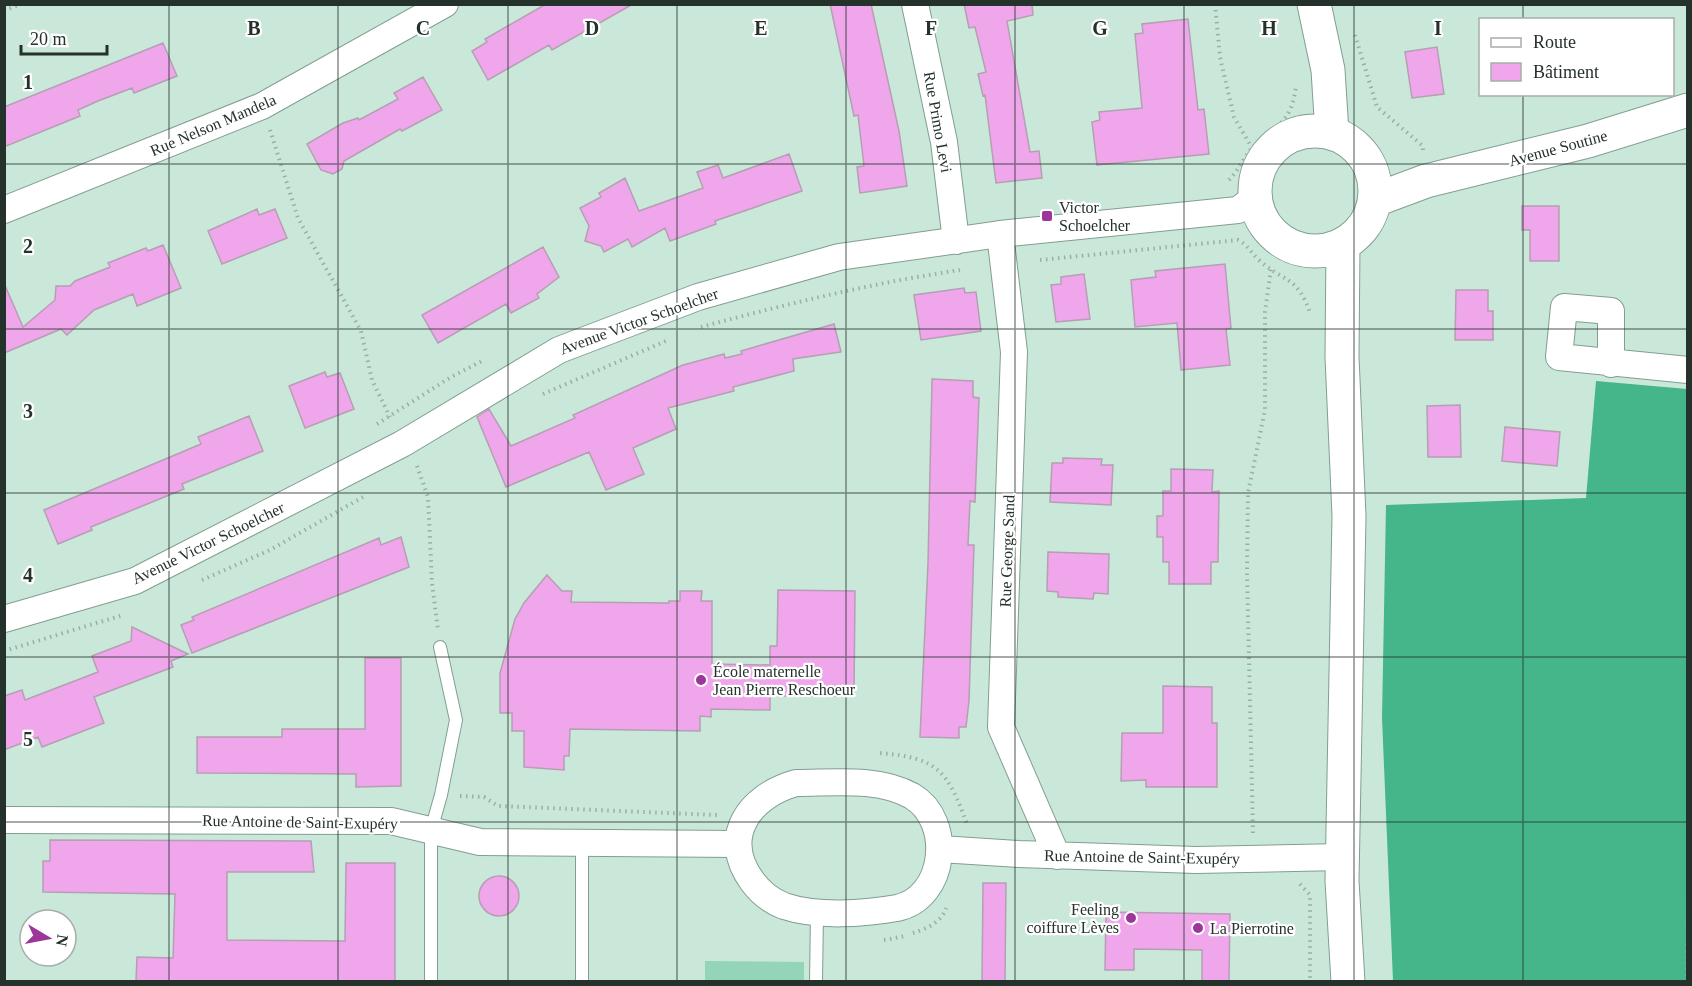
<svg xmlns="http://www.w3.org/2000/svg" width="1692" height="986" font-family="Georgia,serif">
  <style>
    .green { fill: #95d5b7 }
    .forest { fill: #44b689 }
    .building { fill: #efa6eb; stroke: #b59fb3; stroke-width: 1.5 }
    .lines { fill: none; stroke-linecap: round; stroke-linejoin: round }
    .lane-casing { stroke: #829e90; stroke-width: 14 }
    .street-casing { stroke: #829e90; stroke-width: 28 }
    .secondary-casing { stroke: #829e90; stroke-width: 35 }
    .path { stroke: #98b0a4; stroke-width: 4; stroke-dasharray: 1.5 4.5; stroke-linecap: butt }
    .lane { stroke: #fff; stroke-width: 12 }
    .street { stroke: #fff; stroke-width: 26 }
    .secondary { stroke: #fff; stroke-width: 33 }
    .grid { fill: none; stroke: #25312b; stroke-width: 1.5; stroke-opacity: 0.55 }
    .poi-dot { fill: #9c369a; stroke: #fff; stroke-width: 2 }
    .labels { text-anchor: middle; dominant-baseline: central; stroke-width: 4.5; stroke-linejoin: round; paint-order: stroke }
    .street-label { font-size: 16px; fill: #25312b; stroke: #fff }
    .poi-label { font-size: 16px; fill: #25312b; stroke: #fff; text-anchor: start }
    .grid-label { font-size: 20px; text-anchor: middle; font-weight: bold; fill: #25312b; stroke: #fff; stroke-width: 4.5; stroke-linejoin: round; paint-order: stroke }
  </style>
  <rect width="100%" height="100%" fill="#cae8d9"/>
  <path class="green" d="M705 961 804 962V981H705Z"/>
  <path class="forest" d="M1596 381 1687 389V981H1393L1382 718 1386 505 1586 498Z"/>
  <path class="building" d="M546 4H633L552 50 549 45 488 80 472 51 487 42 485 39Z
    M830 4H871L899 131 907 186 860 193 857 167 864 166 858 115 854 116Z
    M964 4H1032L1033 15 1007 21 1030 152 1039 151 1042 178 996 183 985 95 983 96 978 74 986 72 975 27 969 28Z
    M1188 19 1198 110 1204 109 1209 154 1097 165 1092 122 1100 120 1099 112 1142 108 1135 34 1143 33 1142 24Z
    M163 43 177 76 134 93 132 88 98 101 78 110 80 116 4 147V107Z
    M1437 47 1444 94 1412 98 1405 52Z
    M423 77 442 110 402 131 400 129 344 161 342 169 333 174 321 170 307 144 343 123 358 118 359 120 398 99 394 93Z
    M789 154 802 191 715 221 716 224 670 241 665 228 632 247 628 239 604 252 601 246 585 241 589 226 580 208 601 197 599 193 625 178 639 211 703 188 697 172 718 165 723 178Z
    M1522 206H1559V261H1530V230H1522Z
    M257 209 259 215 275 209 287 238 222 264 208 231Z
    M163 245 181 288 137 306 133 294 94 310 67 335 61 329 4 353V283L23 327 55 300 56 286H70L75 281 110 267 108 263 146 248 148 251Z
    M543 247 559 277 537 294 539 298 511 313 506 304 438 343 422 315Z
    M1225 264 1231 328 1226 329 1230 365 1181 370 1177 323 1135 327 1131 280 1156 277 1155 271Z
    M1084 274 1090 319 1056 322 1051 285 1061 284V277Z
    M964 288 965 293 976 292 981 331 921 340 914 295Z
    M1456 290H1488V311H1493V340H1455Z
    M834 324 841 352 793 359 794 371 733 387 734 391 668 408 676 429 633 448 644 474 606 490 589 452 506 487 477 417 489 409 511 446 575 418 573 415 683 365 724 354 725 358 742 354 741 351Z
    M325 372 327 377 340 373 354 409 305 428 289 386Z
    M932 379 973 381V397L979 398 975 502 970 501 968 545H974L969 701 966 727H959V738L920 737 928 563Z
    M1460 405 1461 457H1428L1427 406Z
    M249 416 263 451 182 484 184 489 91 527 92 530 58 544 44 510 201 444 198 437Z
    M1505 427 1560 432 1557 466 1502 461Z
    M1063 458 1102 459 1101 465H1113L1111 505 1050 502 1052 463H1063Z
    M1171 469 1213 470 1212 492 1219 491 1218 562H1211V584H1169V562H1163V537H1157V516H1163V491H1171Z
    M401 537 409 567 192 653 181 625 194 620 192 617 379 538 381 545Z
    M1048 552 1109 554 1108 594 1094 593 1093 599 1058 597V592L1047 591Z
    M547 575 562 591H572L571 602 669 603V601H680V591H702L701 601H712V664L770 665V646H777L778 590 855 591 854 696H770V710L711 709V717L700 716V731L570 729 569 756H564V770L524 767V731H512V713H500V673L515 619 524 603Z
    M132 627 188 654 171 661 173 667 94 697 104 723 42 747 38 737 4 750V696L22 690 25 700 98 672 92 656 131 641Z
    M365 658H401V786L356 787V774L197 773V737H282V729H365Z
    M1163 686 1212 687V723H1217V787H1146V780L1121 781 1122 733H1163Z
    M50 840 311 841 314 872H227V940L345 941 346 863H395V981H136L137 957 173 958 175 894 43 892V861H50Z
    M479 896a20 20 0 1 1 40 0a20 20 0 1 1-40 0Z
    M983 883H1006L1005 981H982Z
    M1106 912 1230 914 1229 981H1202V950L1134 949V970H1105Z"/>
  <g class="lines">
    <g class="lane-casing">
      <path id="lane" d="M431 982V830L441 795 456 720 440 647
        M582 982V844
        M816 982 817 912"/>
    </g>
    <g class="street-casing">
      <path id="street" d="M915 4 944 142 956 241
        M4 210 262 106 445 4
        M1000 234 1014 352 1001 727 1057 856
        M1611 364V311L1564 307 1559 357 1688 370
        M4 619 135 581 402 444 559 350 698 297 839 257 1000 234 1238 210 1254 198
        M796 783C833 783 878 777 912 796 954 821 946 898 897 908 863 914 817 917 784 906 771 901 760 892 752 881 720 837 749 796 796 783Z
        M4 820 391 821 480 842 737 844
        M940 849 1019 854 1196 860 1343 857"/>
    </g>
    <g class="secondary-casing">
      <path id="secondary" d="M1314 4 1328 70 1332 133
        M1255 191a60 60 0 1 1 120 0a60 60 0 1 1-120 0Z
        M1375 200 1426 181 1588 141 1688 110
        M1343 245 1342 357 1349 516 1342 881 1348 982"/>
    </g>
    <path class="path" d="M1215 4 1220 57 1234 117 1252 148
      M4 11 21 4
      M1355 35 1377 107 1423 146V150
      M270 130 298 218 361 331 372 380 390 417
      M1229 180C1239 170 1244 156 1254 146 1277 124 1291 123 1296 87
      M1040 260 1238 240C1248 245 1251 253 1259 260 1283 282 1298 276 1310 313
      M701 327C787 304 872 283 960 270
      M543 394 666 341
      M377 424 451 377 484 360
      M417 466 428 497 432 583 438 630
      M202 580 270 550 363 497
      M4 651 123 615
      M880 753C938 758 947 770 967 824
      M460 796 484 797 498 806 718 815
      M1253 833 1247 571 1248 493 1265 410V312L1271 269
      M1300 884 1310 895V982
      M913 933C926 929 942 922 946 908
      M884 940 906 936
      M1687 982 1688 890"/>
    <use href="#lane" class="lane"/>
    <use href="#street" class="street"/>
    <use href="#secondary" class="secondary"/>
  </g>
  <path class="grid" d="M169 4V982M338 4V982M508 4V982M677 4V982M846 4V982M1015 4V982M1184 4V982M1354 4V982M1523 4V20M1523 94V982M4 164H1688M4 329H1688M4 493H1688M4 657H1688M4 822H1688"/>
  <g class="poi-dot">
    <rect x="1041" y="210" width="12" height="12" rx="3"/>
    <circle cx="701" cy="680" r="6"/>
    <circle cx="1131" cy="918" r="6"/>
    <circle cx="1198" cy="928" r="6"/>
  </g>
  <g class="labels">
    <g class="street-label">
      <text transform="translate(938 122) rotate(80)">Rue Primo Levi</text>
      <text transform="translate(213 125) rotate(-23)">Rue Nelson Mandela</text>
      <text transform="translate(1558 148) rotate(-15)">Avenue Soutine</text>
      <text transform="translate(639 321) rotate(-20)">Avenue Victor Schoelcher</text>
      <text transform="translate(208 543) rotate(-26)">Avenue Victor Schoelcher</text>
      <text transform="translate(1007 551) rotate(-88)">Rue George Sand</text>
      <text transform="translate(300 822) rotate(1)">Rue Antoine de Saint-Exupéry</text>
      <text transform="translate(1142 857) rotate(1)">Rue Antoine de Saint-Exupéry</text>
    </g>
    <g class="poi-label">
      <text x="1059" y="207">Victor<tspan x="1059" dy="18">Schoelcher</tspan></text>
      <text x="713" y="671">École maternelle<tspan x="713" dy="18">Jean Pierre Reschoeur</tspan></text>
      <text x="1119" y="909" text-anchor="end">Feeling<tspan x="1119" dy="18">coiffure Lèves</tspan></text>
      <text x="1210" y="928">La Pierrotine</text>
    </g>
  </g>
  <g class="grid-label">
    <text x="254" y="35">B</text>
    <text x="423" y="35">C</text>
    <text x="592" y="35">D</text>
    <text x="761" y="35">E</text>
    <text x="931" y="35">F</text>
    <text x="1100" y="35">G</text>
    <text x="1269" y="35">H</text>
    <text x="1438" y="35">I</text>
    <text x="28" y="89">1</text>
    <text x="28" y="253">2</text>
    <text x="28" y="418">3</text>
    <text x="28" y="582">4</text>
    <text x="28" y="746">5</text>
  </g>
  <rect width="1692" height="986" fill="none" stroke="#25312b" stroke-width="12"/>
  <rect x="1479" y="18" width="195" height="78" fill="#ffffff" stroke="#a8adaa" stroke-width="1.5"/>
  <rect x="1491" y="38" width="30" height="9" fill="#ffffff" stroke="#a8adaa" stroke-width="1.5"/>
  <text x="1533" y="48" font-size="18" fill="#25312b">Route</text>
  <rect x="1491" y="63" width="30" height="18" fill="#efa6eb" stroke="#a8adaa" stroke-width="1.5"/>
  <text x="1533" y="78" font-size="18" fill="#25312b">Bâtiment</text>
  <g transform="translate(48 938) rotate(100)"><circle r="28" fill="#ffffff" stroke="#a8adaa" stroke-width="1.5"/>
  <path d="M0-4.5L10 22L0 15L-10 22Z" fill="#9c369a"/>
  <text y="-9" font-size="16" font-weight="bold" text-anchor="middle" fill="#25312b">N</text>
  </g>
  <path d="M21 45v9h86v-9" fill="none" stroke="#25312b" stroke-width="3"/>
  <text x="30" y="45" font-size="18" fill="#25312b" stroke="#ffffff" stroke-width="4.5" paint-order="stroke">20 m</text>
</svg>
